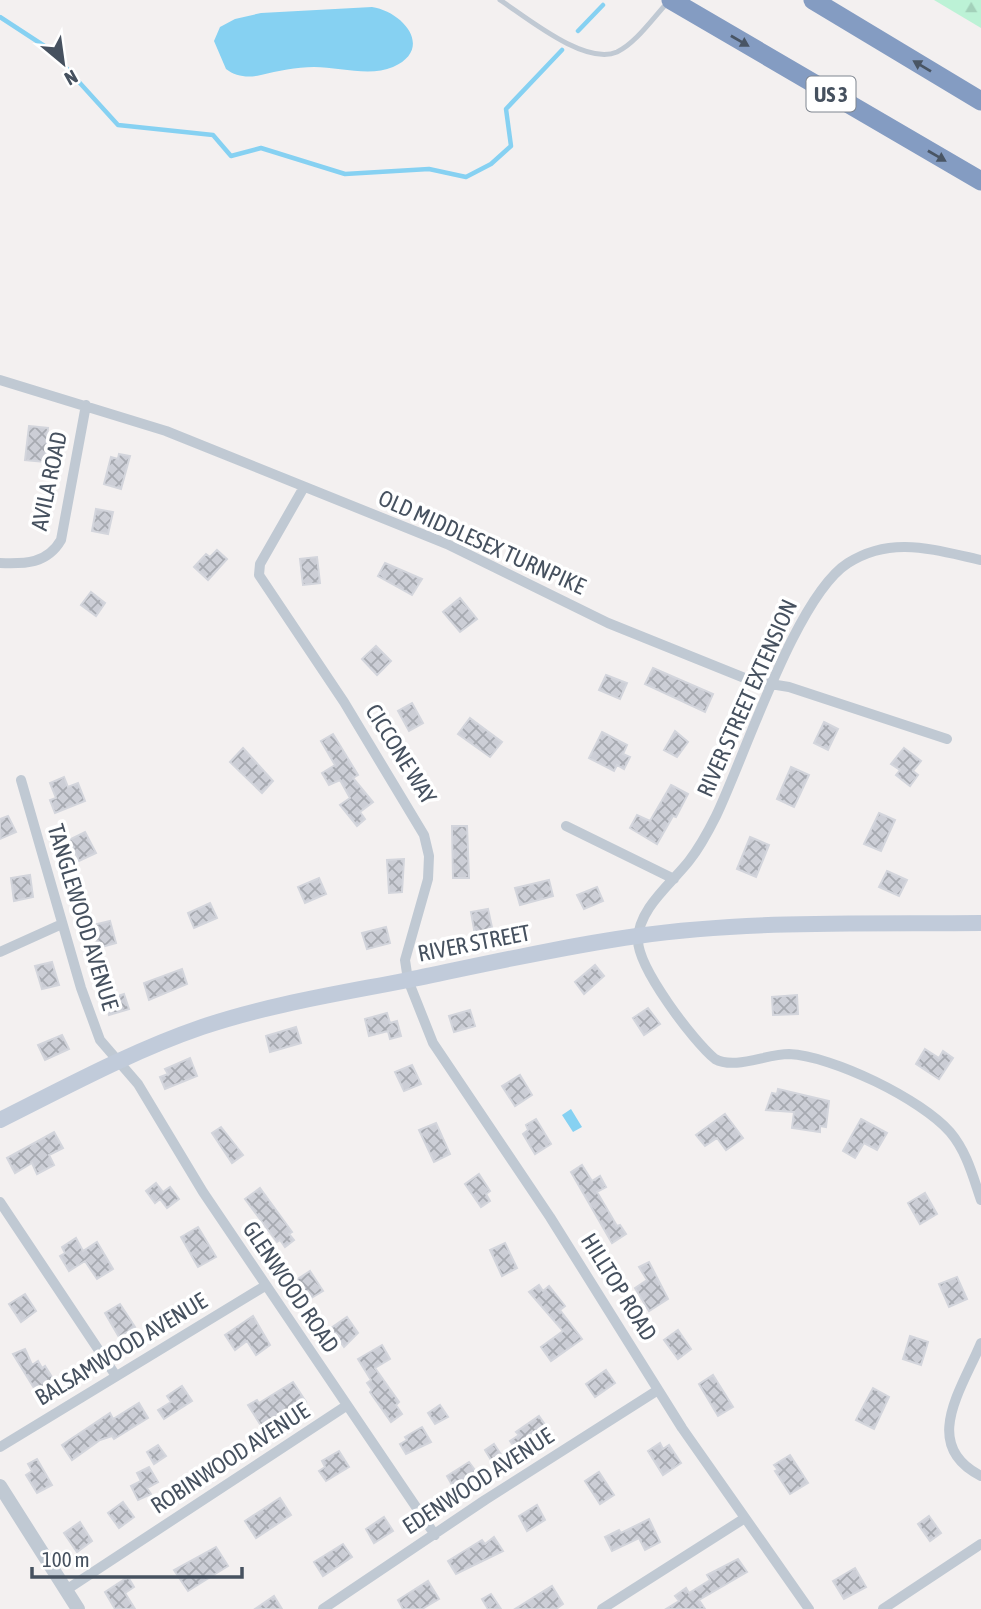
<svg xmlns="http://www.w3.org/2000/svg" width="981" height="1609" font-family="'Asap Condensed',sans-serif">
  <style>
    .forest { fill: url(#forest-firs) }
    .water { fill: #86d1f2 }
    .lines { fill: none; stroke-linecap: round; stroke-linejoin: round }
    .stream { stroke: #86d1f2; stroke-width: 4.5 }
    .building { fill: url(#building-cross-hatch); stroke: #d3d5dc; stroke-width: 2 }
    .service { stroke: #c0c9d3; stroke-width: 5 }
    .minor { stroke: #c0c9d3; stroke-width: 10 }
    .tertiary { stroke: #c0c9d3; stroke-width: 14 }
    .secondary { stroke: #c1cbda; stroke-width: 16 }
    .motorway { stroke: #849cc2; stroke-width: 19 }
    .oneway { fill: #495564 }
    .labels { text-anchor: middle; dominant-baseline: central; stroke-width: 7; stroke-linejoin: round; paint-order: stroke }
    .shield { fill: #fff; stroke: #7e858f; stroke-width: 2 }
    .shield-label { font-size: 21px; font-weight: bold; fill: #46515f }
    .street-label { font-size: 23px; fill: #46515f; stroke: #fff }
  </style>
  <defs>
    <pattern id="forest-firs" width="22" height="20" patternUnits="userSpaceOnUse" patternTransform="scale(1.75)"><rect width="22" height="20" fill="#bcf2d6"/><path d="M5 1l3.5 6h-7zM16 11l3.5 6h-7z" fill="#a3d1ba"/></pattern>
    <pattern id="building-cross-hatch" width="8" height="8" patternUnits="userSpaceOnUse" patternTransform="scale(1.75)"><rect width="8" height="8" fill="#ccced6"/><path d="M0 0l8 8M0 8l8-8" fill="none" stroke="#a7aab1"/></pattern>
  </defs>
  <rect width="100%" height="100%" fill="#f3f0f0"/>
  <path class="forest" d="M934 0H981V28Z"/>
  <path class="water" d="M372 7C404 12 434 49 393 67 370 77 339 67 314 67 296 67 278 71 261 75 249 78 236 77 226 69L214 41 220 27 235 19 261 13Z
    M571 1109 582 1127 573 1132 562 1115Z"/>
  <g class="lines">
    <path class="stream" d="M0 17 49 49 118 125 213 135 231 156 261 148 345 174 429 169 466 177 491 164 511 146 506 109 562 50
      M578 31 603 5"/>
  </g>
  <path class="building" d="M29 426 48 428 45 462 25 460Z
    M119 454 130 456 121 489 104 484 111 457 118 459Z
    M96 509 113 512 108 534 92 531Z
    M217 550 227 559 208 580 194 567 206 554 210 557Z
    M317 557 320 583 303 585 300 559Z
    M385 563 422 579 412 595 378 576Z
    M91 592 105 603 96 616 81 605Z
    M460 598 477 619 460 632 443 612Z
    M376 646 391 661 377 675 362 659Z
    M653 668 713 694 705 712 645 684Z
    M606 675 627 683 620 699 599 690Z
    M412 703 423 723 409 731 398 711Z
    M470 718 502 742 490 757 458 734Z
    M824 722 838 729 828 750 814 743Z
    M675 731 688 742 677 757 664 750Z
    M602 732 627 745 623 754 630 757 624 769 617 765 614 771 589 758Z
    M333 734 358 775 353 778 373 802 360 812 365 819 357 826 340 805 350 798 340 780 329 785 322 773 335 765 321 741Z
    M243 748 273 781 262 793 230 762Z
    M904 748 921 761 913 771 918 775 910 786 896 775 900 770 891 764Z
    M791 767 809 775 794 807 777 799Z
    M64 777 68 787 78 783 85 801 55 813 50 800 56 798 50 783Z
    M671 785 688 794 676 817 673 816 657 844 630 828 637 815 650 821Z
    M879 813 895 820 881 851 864 844Z
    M8 816 16 832 0 839V819Z
    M452 826H467L469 878H453Z
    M85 832 96 853 79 861 69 840Z
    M750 837 769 845 756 877 737 869Z
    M404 859 402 892 389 893 387 860Z
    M887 871 907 880 899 896 879 887Z
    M30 875 33 897 14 901 11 878Z
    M319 878 326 894 305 903 298 887Z
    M549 880 553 896 520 905 515 888Z
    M597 887 603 901 584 909 577 895Z
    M210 903 217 918 194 928 188 913Z
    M488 909 493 932 475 935 471 912Z
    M110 921 116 943 98 948 93 925Z
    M386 927 390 943 367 949 362 933Z
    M52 962 59 985 42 989 35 966Z
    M595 965 604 976 584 994 575 982Z
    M182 969 187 984 149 1000 144 983Z
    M124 994 129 1009 109 1015 105 1000Z
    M797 995 798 1014 773 1015 772 997Z
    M648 1008 660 1024 644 1035 633 1018Z
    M470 1010 475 1026 454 1032 449 1016Z
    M387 1013 390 1023 397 1021 401 1036 390 1039 388 1031 369 1036 365 1019Z
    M296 1027 301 1043 270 1052 266 1036Z
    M62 1035 69 1049 45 1060 38 1045Z
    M925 1049 939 1058 943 1051 953 1058 939 1079 916 1064Z
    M190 1058 197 1076 165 1089 160 1077 168 1074 165 1069Z
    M412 1065 421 1084 404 1091 395 1072Z
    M520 1075 532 1095 515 1106 502 1086Z
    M778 1089 829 1101 826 1127 820 1126V1132L792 1128 794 1112 766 1110 772 1093 777 1094Z
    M725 1114 743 1138 726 1150 717 1138 705 1146 696 1135Z
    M536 1119 551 1144 535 1154 523 1134 528 1130 526 1125Z
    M861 1119 887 1133 877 1150 864 1143 855 1158 843 1151Z
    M436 1123 450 1154 434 1162 419 1130Z
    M221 1127 243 1155 232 1163 212 1133Z
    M54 1132 63 1148 49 1155 54 1165 37 1174 32 1163 15 1173 7 1158Z
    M582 1165 592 1181 600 1176 606 1187 597 1192 617 1226 620 1225 626 1234 612 1243 571 1172Z
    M479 1174 490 1191 486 1194 490 1201 481 1207 465 1184Z
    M156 1183 163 1192 170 1187 179 1199 167 1208 160 1199 155 1203 146 1191Z
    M260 1188 292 1232 289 1234 294 1240 285 1247 280 1240 277 1242 245 1199Z
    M925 1193 937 1214 920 1224 908 1203Z
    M198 1227 216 1257 198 1267 181 1237Z
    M76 1238 83 1251 97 1242 113 1269 97 1279 85 1261 69 1271 60 1256 65 1253 62 1247Z
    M505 1243 517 1268 502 1276 490 1250Z
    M649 1262 668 1299 649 1311 635 1288 647 1280 639 1267Z
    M310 1271 323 1291 308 1300 296 1280Z
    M957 1277 967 1299 949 1307 939 1284Z
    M539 1285 543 1291 549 1286 565 1306 560 1310 582 1339 551 1361 541 1347 563 1331 529 1292Z
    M25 1294 36 1311 21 1322 9 1304Z
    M120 1304 135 1327 119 1337 105 1313Z
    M253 1316 270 1345 256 1355 247 1341 235 1350 225 1335Z
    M347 1317 358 1333 344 1347 331 1328Z
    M678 1330 691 1349 678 1359 664 1340Z
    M910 1336 928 1342 921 1365 903 1359Z
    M382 1345 390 1359 375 1368 399 1402 396 1405 402 1414 391 1422 370 1392 372 1390 367 1383 371 1380 358 1359Z
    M25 1349 32 1365 38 1361 42 1368 45 1366 55 1382 37 1393 13 1354Z
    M606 1370 615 1383 595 1397 586 1384Z
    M713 1375 733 1407 718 1416 699 1384Z
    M293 1382 306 1402 273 1422 275 1426 265 1432 248 1405 257 1400 259 1403Z
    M182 1386 192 1401 164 1419 158 1410 171 1402 167 1396Z
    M873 1388 889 1397 874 1429 856 1420Z
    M139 1403 148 1418 114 1439 112 1436 100 1440 72 1460 62 1445 110 1413 113 1419Z
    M440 1405 448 1417 435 1424 428 1413Z
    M539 1416 548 1429 517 1451 510 1441 519 1435 516 1432Z
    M422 1427 431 1442 406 1454 400 1444 407 1440 405 1437Z
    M660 1443 663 1449 669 1445 681 1463 663 1475 648 1451Z
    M494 1444 502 1456 493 1463 485 1450Z
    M158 1445 166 1456 154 1464 147 1452Z
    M339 1451 349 1467 326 1481 319 1471 325 1467 322 1461Z
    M790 1455 808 1483 790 1494 775 1471 778 1470 774 1465Z
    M37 1459 52 1485 37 1493 26 1475 32 1471 28 1464Z
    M469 1462 477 1473 474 1476 476 1479 456 1492 447 1476Z
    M149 1467 158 1482 147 1488 151 1494 138 1500 131 1486 141 1481 137 1473Z
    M599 1472 614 1495 600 1504 585 1481Z
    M280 1498 291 1515 256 1538 245 1521Z
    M123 1502 134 1517 119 1528 108 1513Z
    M537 1505 545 1520 527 1531 519 1516Z
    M929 1516 941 1533 930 1541 918 1524Z
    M384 1517 393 1531 374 1543 366 1529Z
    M649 1519 660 1542 645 1550 639 1538 612 1551 605 1537 619 1530 621 1533Z
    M80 1522 92 1541 77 1552 64 1533Z
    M494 1537 503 1551 456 1574 448 1561 482 1540 485 1544Z
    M343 1544 352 1557 323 1576 314 1562Z
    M216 1547 228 1566 188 1591 174 1570Z
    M738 1559 747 1572 699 1600 705 1609H666L679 1601 675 1596 686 1588 689 1593 710 1580 707 1575Z
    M855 1568 866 1587 844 1599 833 1581Z
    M128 1577 134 1587 125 1593 135 1609H115L105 1592Z
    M428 1581 439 1599 422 1609H403L398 1600Z
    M552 1586 563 1604 556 1609H515Z
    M491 1594 501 1609H488L482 1599Z
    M274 1596 282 1609H255Z"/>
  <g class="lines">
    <path class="service" d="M500 0C526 17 585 66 617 52 636 43 653 18 668 2"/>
    <path class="minor" d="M0 380 166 431 447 544 608 623 752 681 789 687 947 739
      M304 487 260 564 259 575 344 702 424 835 429 856 428 879 405 960 408 980 433 1043 550 1217 682 1428 809 1609
      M981 560C934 550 892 535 848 563 796 596 745 756 716 816 708 832 700 847 689 861 671 884 638 909 638 940 638 968 693 1041 715 1059 735 1070 766 1054 789 1054 833 1056 921 1099 950 1132 967 1152 973 1177 981 1200
      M0 563C25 564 47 564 61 540L86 405
      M21 780 81 988 100 1040 138 1084 203 1192 435 1535
      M566 826 674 879
      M0 952 62 924
      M0 1202 116 1376
      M981 1343C962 1389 920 1445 981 1476
      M0 1447 265 1286
      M66 1590 346 1406
      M323 1609 485 1500 658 1390
      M602 1609 745 1518
      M883 1609 981 1544"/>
    <path class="tertiary" d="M0 1486 78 1609"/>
    <path class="secondary" d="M0 1120C66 1087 132 1051 202 1027 267 1005 336 994 403 981 481 965 559 947 637 936 750 920 867 924 981 923"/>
    <path class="motorway" d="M671 0 981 181
      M813 0 981 101"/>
  </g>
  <defs><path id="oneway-solid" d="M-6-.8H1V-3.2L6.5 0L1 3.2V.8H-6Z" transform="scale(1.75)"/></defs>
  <g class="oneway">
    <use href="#oneway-solid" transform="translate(740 41) rotate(30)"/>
    <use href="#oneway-solid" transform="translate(922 66) rotate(-149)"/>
    <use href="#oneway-solid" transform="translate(937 156) rotate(30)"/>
  </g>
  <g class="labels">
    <rect class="shield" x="806.5" y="76.5" width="49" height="35" rx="5"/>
    <g class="shield-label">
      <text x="831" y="94">US 3</text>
    </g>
    <g class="street-label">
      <text transform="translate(49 481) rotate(-78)">AVILA ROAD</text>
      <text transform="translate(482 542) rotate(24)">OLD MIDDLESEX TURNPIKE</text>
      <text transform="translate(747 698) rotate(-66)">RIVER STREET EXTENSION</text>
      <text transform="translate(401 754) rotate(58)">CICCONE WAY</text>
      <text transform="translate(83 917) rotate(73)">TANGLEWOOD AVENUE</text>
      <text transform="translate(474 943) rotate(-11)">RIVER STREET</text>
      <text transform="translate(291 1287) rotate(56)">GLENWOOD ROAD</text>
      <text transform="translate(619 1287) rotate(58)">HILLTOP ROAD</text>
      <text transform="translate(121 1349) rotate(-31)">BALSAMWOOD AVENUE</text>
      <text transform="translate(230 1458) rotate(-33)">ROBINWOOD AVENUE</text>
      <text transform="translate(478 1481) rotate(-33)">EDENWOOD AVENUE</text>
    </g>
  </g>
  <g transform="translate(63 63) rotate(151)" stroke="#ffffff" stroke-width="5" paint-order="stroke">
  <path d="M0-5L12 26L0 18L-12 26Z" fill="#46515f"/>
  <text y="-10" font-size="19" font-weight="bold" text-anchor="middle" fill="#46515f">N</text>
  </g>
  <path d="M32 1567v10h210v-10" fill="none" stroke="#46515f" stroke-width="3.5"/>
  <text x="42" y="1567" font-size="21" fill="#46515f" stroke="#ffffff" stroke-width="5" paint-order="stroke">100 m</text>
</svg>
